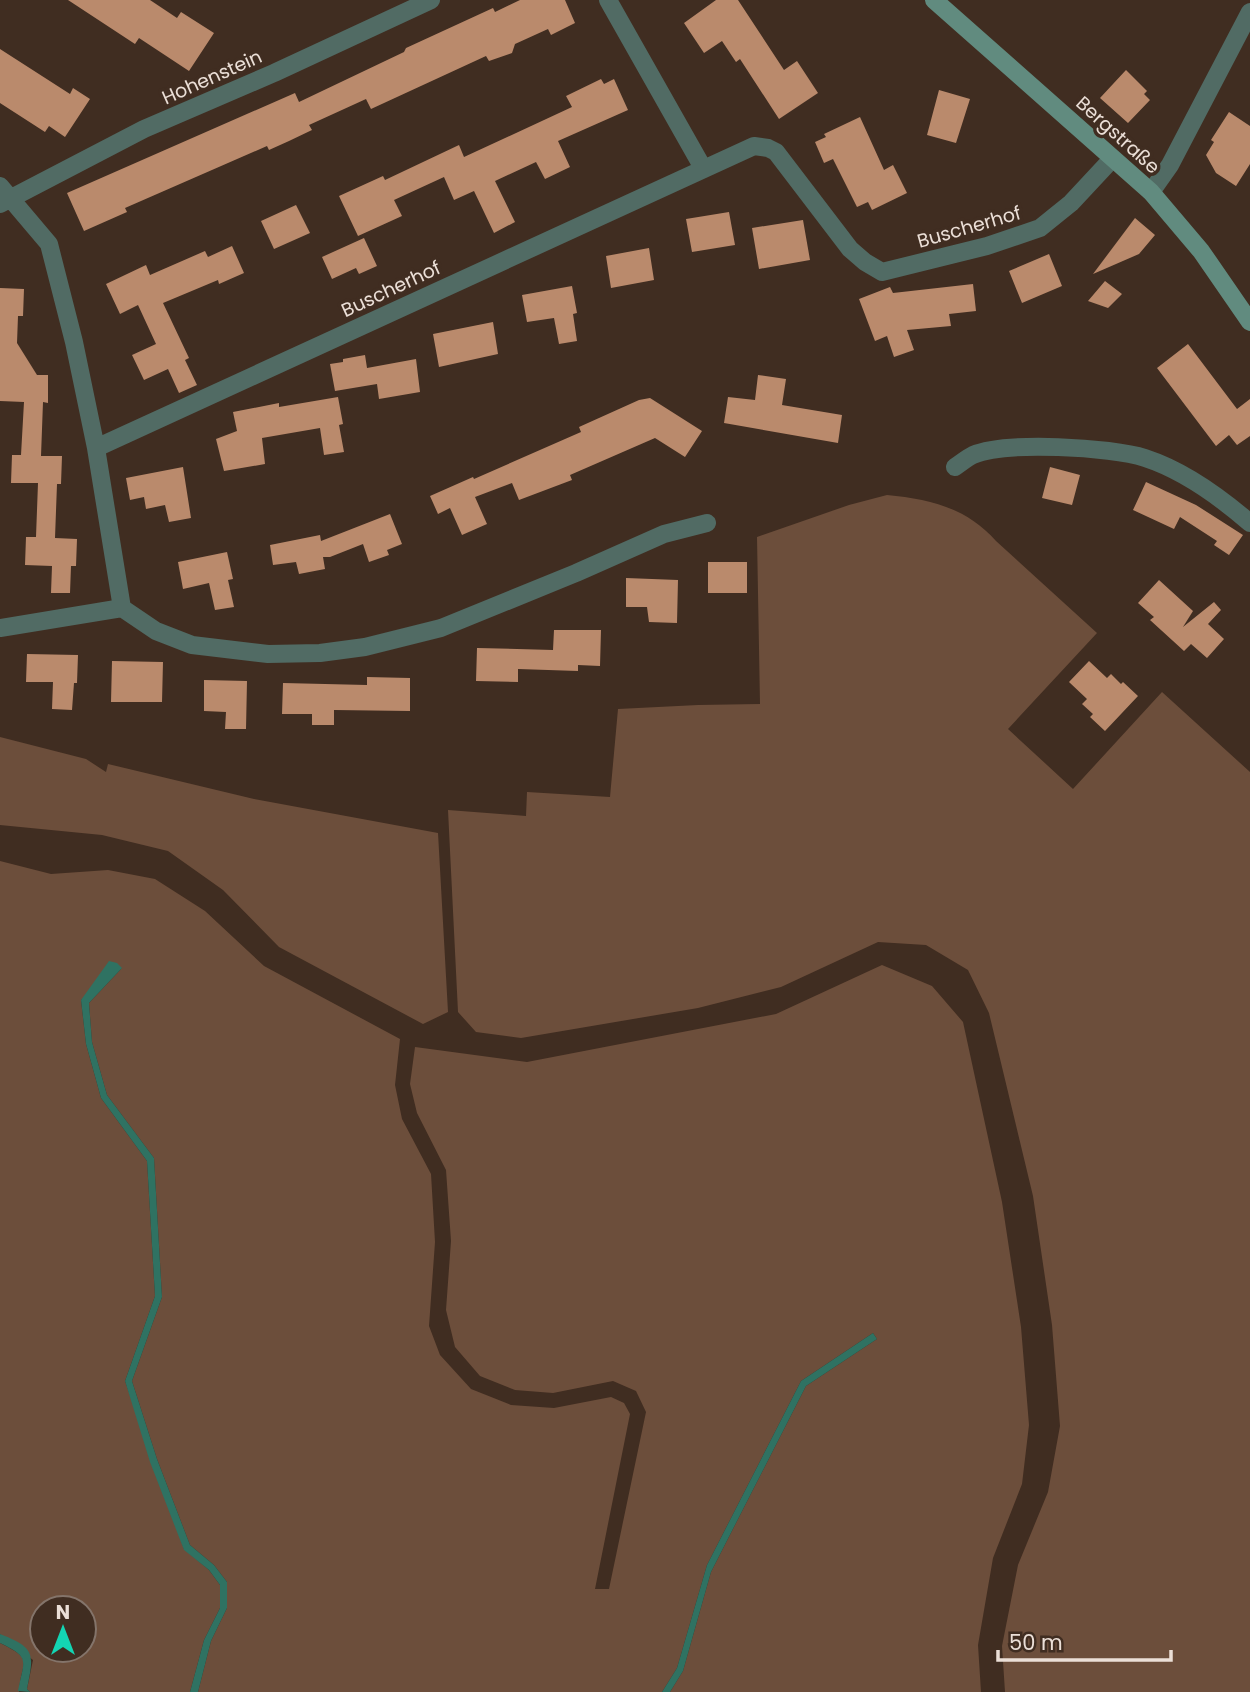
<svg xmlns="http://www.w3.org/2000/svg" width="1250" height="1692" font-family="Poppins,sans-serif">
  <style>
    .green { fill: #6c4e3b; fill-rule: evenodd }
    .water { fill: #2f7262 }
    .building { fill: #ba8a6c }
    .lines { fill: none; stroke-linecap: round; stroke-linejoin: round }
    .minor { stroke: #516b64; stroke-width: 18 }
    .secondary { stroke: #618b7f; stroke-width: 18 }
    .labels { text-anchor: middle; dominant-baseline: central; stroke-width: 7; stroke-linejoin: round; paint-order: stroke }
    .street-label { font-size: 19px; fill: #ebdfd7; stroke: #402d21 }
  </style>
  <rect width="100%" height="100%" fill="#402d21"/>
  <path class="green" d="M887 495C930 499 967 508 996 541L1097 633 1008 729 1073 789 1162 692 1250 772V1692H1005L1002 1646 1018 1565 1048 1492 1060 1426 1052 1325 1033 1196 989 1013 968 970 926 945 878 942 781 987 698 1008 521 1038 476 1032 458 1012 448 810 526 816 527 792 610 797 618 709 698 705 760 704 757 537 849 505Z
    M0 737 86 759 106 772 108 764 254 799 438 833 448 1012 423 1024 279 947 223 890 168 851 102 835 0 825Z
    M0 861 51 874 108 870 155 879 205 911 264 966 400 1039 395 1085 402 1119 431 1174 435 1242 429 1326 440 1355 471 1389 511 1405 554 1408 611 1397 624 1403 630 1414 595 1589H609L646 1412 636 1391 613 1381 553 1393 515 1390 480 1376 455 1347 446 1310 451 1241 446 1170 417 1113 410 1084 415 1047 527 1062 776 1014 882 965 932 986 963 1022 1002 1202 1021 1327 1029 1425 1022 1484 993 1558 978 1645 981 1692H670L683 1671 711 1572 806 1386 877 1339 873 1333 801 1381 707 1565 677 1668 662 1692H198L211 1641 227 1608V1582L214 1565 190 1545 157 1459 132 1381 162 1297 154 1158 107 1095 92 1042 89 1003 122 968 81 1000 86 1044 101 1098 147 1161 155 1296 125 1381 184 1549 209 1570 220 1585V1608L204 1640 190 1692H30L27 1689 33 1660 0 1634ZM42 1608H84V1650H42Z
    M0 1643C36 1661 21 1659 19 1692H0Z"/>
  <path class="water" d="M109 961 117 963 122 968 89 1003 92 1042 107 1095 154 1158 162 1297 132 1381 157 1459 190 1545 214 1565 227 1582V1608L211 1641 198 1692H190L204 1640 220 1608V1585L209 1570 184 1550 150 1462 125 1381 155 1296 147 1161 101 1098 86 1044 81 1000Z
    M873 1333 877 1339 806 1386 711 1572 683 1671 670 1692H662L677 1668 707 1565 801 1381Z
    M0 1634C36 1648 34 1654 27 1689L30 1692 18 1691C24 1659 31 1658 0 1643Z"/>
  <path class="building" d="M68 0H150L177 18 181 12 214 33 189 71 139 38 135 44Z
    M520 0H565L575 23 551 35 548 29 515 44 512 53 489 61 486 56 371 109 366 99 309 125 312 130 289 141 269 150 267 146 125 208 127 212 84 231 67 193 295 93 299 102 404 52 406 48 493 8 495 12Z
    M716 0H738L784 70 797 61 818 93 779 119 740 59 736 62 722 41 704 53 684 23Z
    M0 49 70 94 73 88 90 99 65 137 49 126 45 132 0 103Z
    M1126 70 1147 91 1144 94 1150 100 1128 123 1100 98Z
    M601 79 604 84 614 79 628 110 558 141 570 167 545 179 536 162 495 181 515 222 494 233 474 191 454 200 444 177 394 200 402 216 358 236 339 196 383 176 385 180 459 145 464 157 572 107 566 96Z
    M939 90 970 99 956 143 927 135Z
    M1229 112 1250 126V164L1236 186 1216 173 1206 155 1214 142 1211 140Z
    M860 117 884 170 893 165 907 193 872 210 868 202 857 207 833 159 824 163 815 142 826 137 824 134Z
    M296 205 310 233 274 249 261 221Z
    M729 212 735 245 692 252 686 219Z
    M1135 218 1155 235 1139 254 1093 274Z
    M803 220 810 260 759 269 752 228Z
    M364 238 377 266 359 274 356 268 332 279 322 257Z
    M232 246 244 273 219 284 218 280 163 303 189 358 185 360 197 385 179 393 168 369 144 380 132 355 156 344 138 305 120 314 106 284 146 265 150 275 205 251 208 257Z
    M649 248 654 280 611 288 606 256Z
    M1049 254 1062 286 1022 303 1009 271Z
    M1105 281 1122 294 1108 308 1088 301Z
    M973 284 976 311 949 314 951 326 907 330 914 350 894 357 887 336 875 341 859 299 890 287 893 293Z
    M572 286 577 313 573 314 577 341 559 344 554 318 527 322 522 295Z
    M0 288 24 289 23 316H18L17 343 37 375H48V403L43 402 41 456H62L61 484H57L55 538 77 539 76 566H71L70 593H51L52 566 25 565 26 537H36L38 483H11L12 455H21L24 402 0 401Z
    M493 322 498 354 439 367 433 334Z
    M1188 344 1237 409 1250 399V436L1237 445 1229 435 1216 446 1157 368Z
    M365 355 367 368 416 359 420 392 379 399 377 384 335 391 330 364 343 362V359Z
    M758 375 786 379 782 405 842 415 838 443 724 423 728 397 755 400Z
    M338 397 343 424 339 425 344 452 324 455 320 428 262 438 265 464 224 471 216 439 237 431 233 412 279 403V407Z
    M650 398 702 431 685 457 655 438 570 475 572 480 519 500 512 483 475 497 487 524 462 535 450 508 438 514 430 496 473 477 474 479 581 432 579 427 639 400Z
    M183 467 191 518 169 522 165 505 146 509 144 497 130 500 126 478Z
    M1050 467 1080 475 1072 505 1042 498Z
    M1146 482 1196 505 1243 535 1229 555 1214 545 1217 541 1180 517 1174 529 1133 510Z
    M390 514 402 544 387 550 389 555 369 562 363 544 330 557H323L325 569 299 574 296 562 273 565 270 545 320 535 321 541Z
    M227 552 233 579 228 580 234 607 215 610 209 583 183 589 178 562Z
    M708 562H747V593H708Z
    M626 578 678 580 677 623 649 622 647 607H626Z
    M1159 580 1193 611 1183 627 1214 602 1221 610 1208 624 1224 639 1207 658 1191 644 1184 651 1150 620 1154 617 1138 603Z
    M554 630H601L600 666 578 665V671L518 669V682L476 681 477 648 553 650Z
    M27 654 78 655 77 683H74L72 710 52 709 53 682H26Z
    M112 661 163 662 162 702H111Z
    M1089 661 1107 678 1111 674 1121 684 1123 682 1138 696 1105 731 1090 717 1093 714 1082 704 1087 699 1069 682Z
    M367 677 410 678V711L334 710V725H312V714H282L283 683 367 685Z
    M204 680 247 681 246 729H225L226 712 204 711Z"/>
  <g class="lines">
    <path class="minor" d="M608 0 703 168
      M0 186 49 244 74 342 96 448 754 146 768 148 776 152 850 249 865 262 882 272 987 246 1040 228 1071 203 1112 159
      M1151 192 1170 165 1250 12
      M0 204 144 129 274 73 431 0
      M96 448 122 608
      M955 467C961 463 967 458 973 455 1005 441 1111 447 1145 458 1182 470 1220 497 1250 523
      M0 628 122 608 156 631 192 645 268 654 320 653 365 647 441 628 576 573 664 534 707 523"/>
    <path class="secondary" d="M934 0 1151 192 1201 251 1250 322"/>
  </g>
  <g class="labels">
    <g class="street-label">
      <text transform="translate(212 77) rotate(-24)">Hohenstein</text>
      <text transform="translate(1118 135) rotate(42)">Bergstraße</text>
      <text transform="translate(969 227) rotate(-16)">Buscherhof</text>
      <text transform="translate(391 289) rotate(-25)">Buscherhof</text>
    </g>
  </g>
  <g transform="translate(63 1629)"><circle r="33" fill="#402d21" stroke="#84746a" stroke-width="2"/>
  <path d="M0-5L12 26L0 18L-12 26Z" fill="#13d5b3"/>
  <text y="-10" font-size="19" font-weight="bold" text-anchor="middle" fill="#ebdfd7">N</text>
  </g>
  <path d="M998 1650v10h173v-10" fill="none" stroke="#ebdfd7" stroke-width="3.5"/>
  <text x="1009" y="1650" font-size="21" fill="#ebdfd7" stroke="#402d21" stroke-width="5" paint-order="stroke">50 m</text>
</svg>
